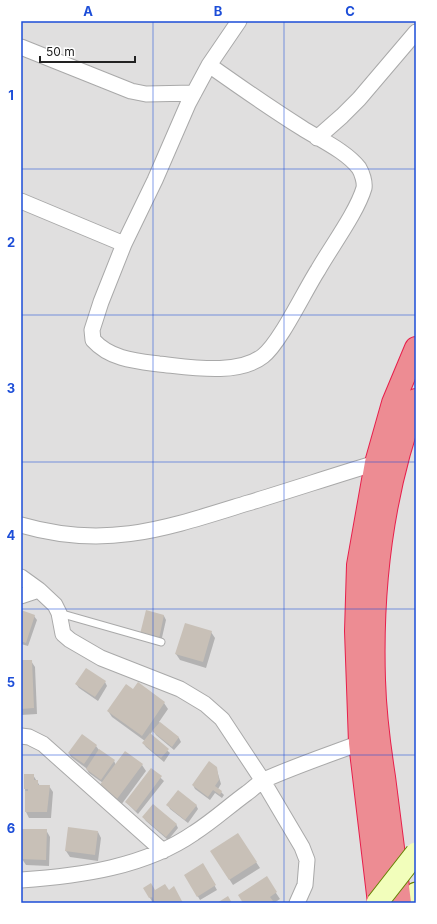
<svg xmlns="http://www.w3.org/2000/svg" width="437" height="924" font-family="Inter,sans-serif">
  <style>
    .residential { fill: #e0dfdf }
    .shadow { fill: #0003 }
    .building { fill: #c8c0b7 }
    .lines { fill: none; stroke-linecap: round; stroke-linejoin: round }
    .lane-casing { stroke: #a9a9a9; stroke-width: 9 }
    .street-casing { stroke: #a9a9a9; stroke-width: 17 }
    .secondary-casing { stroke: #648200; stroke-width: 23 }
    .highway-casing { stroke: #e71f4b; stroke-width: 24 }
    .lane { stroke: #fff; stroke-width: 7 }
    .street { stroke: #fff; stroke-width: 15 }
    .secondary { stroke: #f2febb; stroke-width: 21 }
    .highway { stroke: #ed8c93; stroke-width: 22 }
    .secondary-bridge-casing { stroke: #648200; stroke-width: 23; stroke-linecap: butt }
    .secondary-bridge { stroke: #f2febb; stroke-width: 21 }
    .grid { fill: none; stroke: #1d4ed8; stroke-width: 1; stroke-opacity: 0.55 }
    .neatline { fill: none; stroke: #1d4ed8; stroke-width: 1.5 }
    .grid-label { font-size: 13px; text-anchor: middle; font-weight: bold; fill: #1d4ed8 }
  </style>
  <rect width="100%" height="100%" fill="#f2f0e8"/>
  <path class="residential" d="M21 21H416V903H21Z"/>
  <path class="shadow" d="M21 611 34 616 37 620 28 646 21 644Z
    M146 612 164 616 166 620 161 642Z
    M211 632 215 638 206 668 180 660 176 654Z
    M21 661H31L35 667 37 714 21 715Z
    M105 682 107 686 98 701 79 688 76 684Z
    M138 684 164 703 168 709 159 722 179 738 181 742 174 750 156 735 153 730 150 735 170 753 164 762 146 747 143 743 145 741 112 717 108 711 133 690Z
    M96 746 99 750 114 761 116 765H142L146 771 121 805 104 792 103 783 89 773 86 768 71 757 69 753Z
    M216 767 221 784 218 789 224 795 222 798 215 793 210 800 195 789 193 785Z
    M151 769 164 781 138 814 126 802Z
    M33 775 40 786H49L53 792 51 818H29L26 812 25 788Z
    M168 805H196L198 809 188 823 170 809Z
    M143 817 176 824 178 828 168 840 146 821Z
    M46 830 50 837 49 866 26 865 22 859Z
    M98 832 101 838 98 861 70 857 66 851Z
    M215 857 256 862 260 868 233 885Z
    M203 865 217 890 200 900 185 875Z
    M266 878 280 899 274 903H244Z
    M144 888 155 891H168L182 903H153Z"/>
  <path class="building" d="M21 610 35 615 26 643 21 641Z
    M146 610 164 615 159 639 140 634Z
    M185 623 212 631 203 662 175 654Z
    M21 660H32L34 708 21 709Z
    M86 668 106 681 95 697 75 684Z
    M138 682 165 702 142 736 107 711 126 684 133 689Z
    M160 722 179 737 172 747 152 731Z
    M150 733 169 749 161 758 142 743Z
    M82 734 97 745 84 764 68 753Z
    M99 749 115 760 101 780 86 769Z
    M125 751 143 764 117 799 99 786Z
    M209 761 217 767 219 780 215 786 222 791 220 795 213 790 208 797 192 785Z
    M151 768 162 776 136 811 125 802Z
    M24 774H34V780H38V785H50L47 812H25V791H28V789H24Z
    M178 790 197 805 185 820 166 805Z
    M153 804 177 824 166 837 142 817Z
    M68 827 98 831 95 855 65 851Z
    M22 829H47L46 860 21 859Z
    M238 833 257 862 229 880 210 851Z
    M203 863 216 885 197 897 184 875Z
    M267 876 277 892 270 897 273 901 270 903H243L238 895Z
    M151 883 155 890 165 884 169 890 174 886 183 903H155L152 897 149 898 143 888Z
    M228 896 232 903H217Z"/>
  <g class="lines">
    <g class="lane-casing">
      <path id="lane" d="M59 613 161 642"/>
    </g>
    <g class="street-casing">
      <path id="street" d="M21 47 131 91 146 94 194 93
        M209 65C240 87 270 108 302 128 319 139 346 151 359 168 362 173 365 182 364 188 357 212 331 247 318 270 305 290 280 343 263 356 238 376 189 367 159 364 135 361 110 359 93 340L92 330 101 302 124 244 155 180 188 104 209 65 239 21
        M317 138 342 116 359 99 416 32
        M21 201 124 244
        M21 525C107 550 167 528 248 503 291 490 333 476 376 463
        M21 577 39 590
        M21 596 39 590 55 605 59 613 63 634 70 640 101 658 180 689 205 704 222 719 263 781 302 847 307 860 305 885 297 903
        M21 736 29 737 43 744 163 851
        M21 880C80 876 145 867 194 833 213 821 229 806 247 793 253 789 258 783 264 780 295 766 328 755 360 743"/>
    </g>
    <g class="secondary-casing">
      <path id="secondary" d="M409 903 416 893"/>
    </g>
    <g class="highway-casing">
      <path id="highway" d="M379 903 360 743 356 631 358 565 376 463 393 403 416 348
        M400 903C395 861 389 819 384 777 379 745 375 713 374 680 371 585 383 489 416 400"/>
    </g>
    <use href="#lane" class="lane"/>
    <use href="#street" class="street"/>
    <use href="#secondary" class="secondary"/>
    <use href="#highway" class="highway"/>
    <g class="secondary-bridge-casing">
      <path id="secondary-bridge" d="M377 903 416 853"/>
    </g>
    <use href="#secondary-bridge" class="secondary-bridge"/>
  </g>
  <path class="grid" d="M153 21V903M284 21V903M21 169H416M21 315H416M21 462H416M21 609H416M21 755H416"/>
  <rect width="437" height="924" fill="none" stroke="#ffffff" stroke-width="44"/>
  <path d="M40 56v6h95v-6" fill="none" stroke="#222222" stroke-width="2"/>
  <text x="46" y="56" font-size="12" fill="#222222" stroke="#ffffff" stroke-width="3" paint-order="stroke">50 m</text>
  <rect x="22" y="22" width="393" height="880" class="neatline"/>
  <g class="grid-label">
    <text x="88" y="16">A</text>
    <text x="218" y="16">B</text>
    <text x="350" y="16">C</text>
    <text x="11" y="100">1</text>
    <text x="11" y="247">2</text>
    <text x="11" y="393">3</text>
    <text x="11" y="540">4</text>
    <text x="11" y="687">5</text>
    <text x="11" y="833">6</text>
  </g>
</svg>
